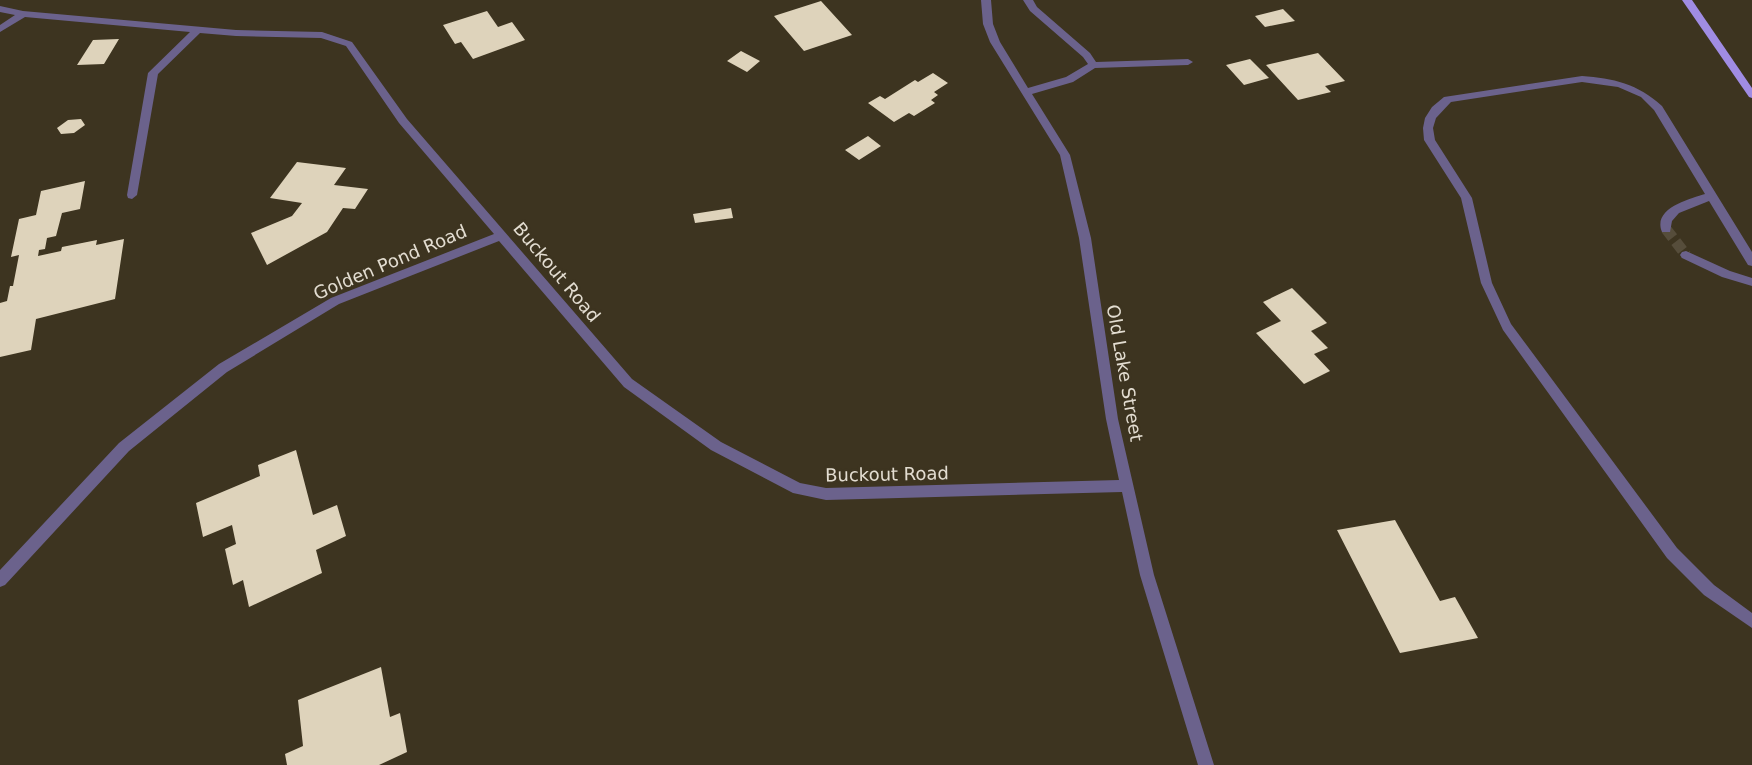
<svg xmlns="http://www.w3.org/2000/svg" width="1752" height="765" font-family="'DejaVu Sans',sans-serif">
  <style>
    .building { fill: #ded3bb }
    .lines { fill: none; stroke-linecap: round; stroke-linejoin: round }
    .minor-tunnel { stroke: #564d3b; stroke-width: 11; stroke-dasharray: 11 5; stroke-linecap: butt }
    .minor { fill: #6b628c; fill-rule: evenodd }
    .major { fill: #a08ce3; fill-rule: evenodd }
    .labels { text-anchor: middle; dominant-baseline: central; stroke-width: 5; stroke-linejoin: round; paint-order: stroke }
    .street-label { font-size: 18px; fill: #e3ddd1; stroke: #3d3420 }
  </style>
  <rect width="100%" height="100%" fill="#3d3420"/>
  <path class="building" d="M821 1 852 35 804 51 774 16Z
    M1283 9 1295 21 1265 27 1255 16Z
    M487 11 498 27 512 22 525 40 473 59 461 42 455 44 443 25Z
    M119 39 104 64 77 65 93 40Z
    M741 51 760 61 747 72 727 61Z
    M1318 53 1345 81 1325 86 1331 92 1298 100 1266 65Z
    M1250 59 1269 78 1244 85 1226 65Z
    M933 73 948 83 934 92 938 95 931 100 935 103 914 116 909 113 894 122 868 103 880 96 885 99 915 80 918 82Z
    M81 119 85 125 74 133 61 134 57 128 68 120Z
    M868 136 881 146 859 160 845 150Z
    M297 162 346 168 334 185 368 189 355 209 343 208 327 232 267 265 251 233 292 216 302 203 270 198Z
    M85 181 80 209 62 213 56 236 47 238 45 249 39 250 38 256 61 251 62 247 97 240 96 245 124 239 115 299 36 319 31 350 0 357V303L7 301 10 286H13L19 255 11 257 19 219 36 215 41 191Z
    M731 208 733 218 695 223 693 214Z
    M1292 288 1327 323 1311 331 1328 348 1314 354 1330 371 1304 384 1256 333 1281 321 1263 302Z
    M296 450 313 515 337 505 346 536 316 550 322 573 249 607 243 580 233 585 225 549 236 544 232 525 203 537 196 503 260 476 258 465Z
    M1395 520 1440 601 1455 597 1478 638 1400 653 1337 530Z
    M381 667 390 717 400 713 407 752 379 765H287L285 754 303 746 298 700Z"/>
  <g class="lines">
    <path class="minor-tunnel" d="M1666 229 1686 255"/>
    <path class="minor" d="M981 0H991L993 24 1000 42 1028 88 1066 77 1088 64 1083 57 1030 11 1023 0H1033L1037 7 1090 53 1096 62 1188 59 1193 62 1188 65 1095 68 1073 82 1032 94 1070 155 1091 238 1118 419 1154 575 1214 765H1198L1140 575 1122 492 826 500 793 493 711 450 624 387 499 241 339 304 227 372 129 451 5 585 0 587V570L119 443 219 364 331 298 494 234 399 123 346 46 321 38 236 36 200 33 158 74 137 195 132 199 128 198 127 195 148 73 190 32 25 17 0 32V25L15 15 0 12V6L23 11 236 30 322 32 352 42 407 119 632 379 721 442 800 483 826 488 1119 480 1106 419 1079 238 1060 155 990 42 983 24Z
      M1582 76C1613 78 1638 84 1662 106L1752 252V266L1748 265 1709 201 1679 213 1672 221 1670 232H1662C1652 208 1690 199 1705 194L1654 110 1641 97 1618 87 1582 82 1451 102 1436 118 1433 128 1435 140 1472 198 1492 283 1511 324 1677 548 1714 585 1752 613V628L1704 595 1667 558 1503 330 1481 283 1461 198 1424 140 1423 128 1425 118 1432 107 1444 97Z
      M1686 251 1730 271 1752 278V286L1722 277 1682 258 1680 255 1682 252Z"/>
    <path class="major" d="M1682 0H1692L1752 88V98L1749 97Z"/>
  </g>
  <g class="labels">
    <g class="street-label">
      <text transform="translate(390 262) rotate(-23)">Golden Pond Road</text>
      <text transform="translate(557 272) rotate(50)">Buckout Road</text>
      <text transform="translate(1125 373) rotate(80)">Old Lake Street</text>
      <text transform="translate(887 474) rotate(-1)">Buckout Road</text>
    </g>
  </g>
</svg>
